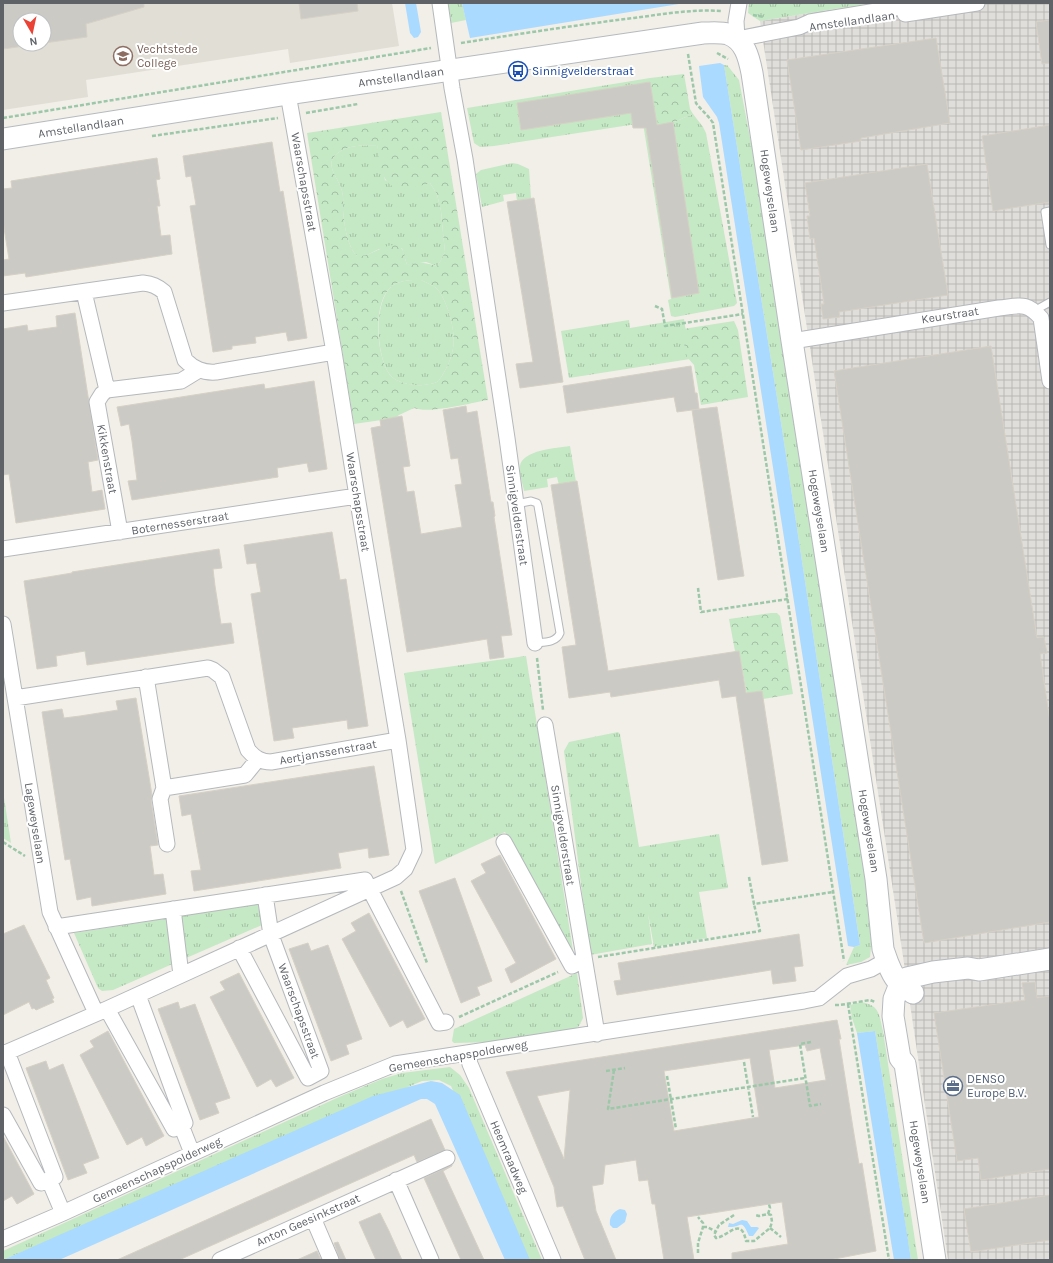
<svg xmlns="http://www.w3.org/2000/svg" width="1053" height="1263" font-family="Karla,sans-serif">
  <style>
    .industrial { fill: url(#industrial-grid) }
    .education { fill: #e1ded6; fill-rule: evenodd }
    .grass { fill: url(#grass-tufts) }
    .forest { fill: url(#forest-crowns); fill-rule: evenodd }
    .water { fill: #aadaff }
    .building { fill: #cccac5; stroke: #d6d1c6; fill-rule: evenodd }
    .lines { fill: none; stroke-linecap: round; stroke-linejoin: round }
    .lane-casing { stroke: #b5b8bc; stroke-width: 9 }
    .street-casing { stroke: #b5b8bc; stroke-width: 17 }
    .secondary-casing { stroke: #b6babf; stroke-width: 23 }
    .path { stroke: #9cc7a9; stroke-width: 2.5; stroke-dasharray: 4 2; stroke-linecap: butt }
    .lane { stroke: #fff; stroke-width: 7 }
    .street { stroke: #fff; stroke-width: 15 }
    .secondary { stroke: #fff; stroke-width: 21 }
    .labels { text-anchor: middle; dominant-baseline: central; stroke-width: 4; stroke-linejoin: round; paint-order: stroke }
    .street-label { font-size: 12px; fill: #5f6368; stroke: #fff }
    .education-label { font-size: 12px; fill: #785e54; stroke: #fff; text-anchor: start }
    .transit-label { font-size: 12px; fill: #164399; stroke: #fff; text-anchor: start }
    .service-label { font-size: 12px; fill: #4e5e75; stroke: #fff; text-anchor: start }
  </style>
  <defs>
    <pattern id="industrial-grid" width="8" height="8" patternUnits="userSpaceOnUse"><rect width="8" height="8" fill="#e0deda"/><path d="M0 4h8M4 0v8" fill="none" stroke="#b9b8b5"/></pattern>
    <pattern id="grass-tufts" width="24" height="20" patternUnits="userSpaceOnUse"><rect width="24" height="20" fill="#c5e8c5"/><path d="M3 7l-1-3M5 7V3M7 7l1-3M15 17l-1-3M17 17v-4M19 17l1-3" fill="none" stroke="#a3c0a4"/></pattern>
    <pattern id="forest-crowns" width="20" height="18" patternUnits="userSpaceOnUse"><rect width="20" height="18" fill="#c5e8c5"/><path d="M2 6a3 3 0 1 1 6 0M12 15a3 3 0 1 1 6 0" fill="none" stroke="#a3c0a4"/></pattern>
  </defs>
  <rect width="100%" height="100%" fill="#f1efe8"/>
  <path class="industrial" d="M873 3H1050V1260H948L898 923 760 21Z"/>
  <path class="education" d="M3 3H392L399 46 290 63 288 49 86 80 88 97 3 110ZM20 20H44V44H20Z"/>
  <path class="grass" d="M448 3H462L466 20 451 23Z
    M749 3H872L760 21 748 13Z
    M724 65H727L739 80 777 279 874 920 870 957 861 962 846 965 854 947 860 945 782 429Z
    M650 78 674 122 693 114 703 127 706 133 737 303 734 306 675 317 671 316 668 300 671 299 643 123 494 146 480 147 474 143 467 108Z
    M377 145 385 180 400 189 430 183 437 194 441 211 443 233 445 252 440 262 437 266 426 262 407 265 402 248 379 249 365 256H357C347 246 344 223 343 210 343 202 344 196 341 188 339 180 326 166 334 157 344 144 362 146 377 145Z
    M512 163 518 164 529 169 531 198 517 201 516 193 503 195 504 201 482 207 476 174 481 170Z
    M421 280C426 283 434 285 437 289 442 294 446 304 448 310 457 338 456 354 440 379 437 384 429 384 423 385 414 386 396 383 390 375 376 357 373 301 392 286 400 280 411 280 421 280Z
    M684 319 690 359 569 378 561 331 629 320 630 328Z
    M570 446 576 482 559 485 557 477 547 479 548 487 524 491C523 484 519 474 520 466 522 450 557 448 570 446Z
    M526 656 574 957 505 832 435 864 404 673Z
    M618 732 620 734 639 847 719 834 728 888 699 892 707 938 654 947 648 913 652 944 590 955 564 751 569 742Z
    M3 791 11 843 3 838Z
    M258 904 262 925 113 990 102 991 98 988 74 933Z
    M577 973 583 1018 579 1026 575 1029 495 1042 454 1043 452 1041 454 1029Z
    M861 1002C880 1005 879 1015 883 1031L918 1260H911L875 1031 857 1033 852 1018 850 1005Z
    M450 1067 460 1075 469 1088 542 1260H528L451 1086 439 1080 422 1081 3 1260V1251L339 1097 382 1079 402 1073Z"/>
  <path class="forest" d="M684 74 690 109 693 114 674 122 658 124 650 78Z
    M441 112 488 400C470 403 430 414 414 408L399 415 395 418 354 424 307 133ZM377 145C380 160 380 186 400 189 406 190 423 185 430 183L437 194 441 211 443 233 445 252 440 262 437 266C427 263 417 261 407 265 405 260 405 254 402 249 396 238 374 253 366 255 363 256 360 256 357 256 347 246 344 223 343 210 343 202 344 196 341 188 339 180 326 166 334 157 344 144 362 146 377 145ZM421 280C426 283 434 285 437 289 442 294 446 304 448 310 457 338 456 354 440 379 437 384 429 384 423 385 414 386 396 383 390 375 376 357 372 301 392 286 400 280 411 280 421 280Z
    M734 321 738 330 748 397 701 405 694 365 687 357 682 334 683 329Z
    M771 613H777L780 616 793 694 763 699 747 695 739 651H735L729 619Z"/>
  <path class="water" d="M405 3H416L421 32 418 37 414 38 410 33Z
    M462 3H685L470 38Z
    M720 63 724 65 782 429 860 945 854 947 848 946 719 123 717 117 703 97 699 66Z
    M875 1031 908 1240 911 1260H894L857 1033Z
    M431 1081 442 1083 460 1095 530 1260H505L435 1104 427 1099H421L59 1260H3L373 1096Z
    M620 1209 625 1210 627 1214 625 1222 617 1228H613L610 1225C609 1217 613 1212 620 1209Z
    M742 1220 747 1221 751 1227H757L759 1228 753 1236H749C741 1217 742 1228 728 1227L729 1223 733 1224Z"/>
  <path class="building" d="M3 3H144V7L86 24 87 37 44 43V20H20V44H38L3 49Z
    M299 3H357L358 11 301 19Z
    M1050 20V63L1042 64 1036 22Z
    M936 38 950 123 861 138V141L801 150 787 60Z
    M650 82 657 125 673 122 699 293 672 298 646 128H633L631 113 521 130 517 103Z
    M1050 125V202L993 211 982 136Z
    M272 142 280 192 283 191 307 338 288 341 286 332 255 337 256 343 232 346V349L213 352 190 206 196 205 191 176 186 177 183 156Z
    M157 158 160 179 156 180 160 206H157L161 236 170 235 172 254 26 277 25 273 3 276V260L9 259 3 222V189L12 188 11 181Z
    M927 164 948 295 839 312 840 317 823 319 821 304H824L814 238 810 239 807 216H810L805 183Z
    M534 198 563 382 520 388 516 364 533 362 507 202Z
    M75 313 98 460 88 462 92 492 102 490 105 509 16 523 9 474 3 475V329L27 325 28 331 57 327 56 316Z
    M991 346 1037 638 1044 637 1047 653 1040 654 1050 722V922L924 943 834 371Z
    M691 366 695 393H697L699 409 677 412 674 397 567 413 563 386Z
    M314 381 327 469 309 472 307 463 277 468 278 477 132 500 128 481 137 480 132 441 129 424 121 426 117 407 264 384 265 389Z
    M466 406 467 413 477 411 491 502H493L495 516 494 517 512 635 501 636 504 657 490 659 487 639 407 652 371 428 381 426 380 420 402 416 410 466 403 467 405 480 407 492 414 491 421 534 462 527 455 485 462 484 458 458 451 459 443 410Z
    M717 407 744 576 718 580 692 410Z
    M577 481 608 671 739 651 746 693 762 691 788 861 762 865 736 696 722 698 719 680 611 697 610 692 569 698 562 647 576 645 551 485Z
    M332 532 340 580 346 579 368 726 348 729 347 720 292 728 294 738 274 741 251 594 261 592 256 563 247 564 244 545Z
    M219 549 222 568 213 569 215 586 221 624 231 623 234 643 87 665 85 651 56 656 57 666 37 669 24 581 72 573V572Z
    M136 698 152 795 151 800 158 845 150 846 154 875 163 874 166 894 92 906 91 897 77 900 70 859 65 860 42 712 62 709 64 718 80 716 118 710 116 701Z
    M374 766 389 855 369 858 368 848 338 853 341 868 194 891 191 871 201 870 191 814 182 816 179 796Z
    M500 855 556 959 511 983 505 969 516 963 471 881 486 873 481 864Z
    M455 878 492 981 477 987 480 995 461 1003 419 891Z
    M369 913 425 1019 407 1028 403 1020 390 1027 342 939 356 931 351 923Z
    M24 925 50 978 46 980 54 998 52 999 54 1002 36 1010 34 1008 32 1009 29 1002 3 1015V934Z
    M799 934 803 966 794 967 796 981 773 984 771 970 617 995 614 981 621 980 618 963Z
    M308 943 311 951 328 945 362 1039 346 1045 349 1054 331 1061 289 949Z
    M239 973 294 1078 276 1087 271 1079 257 1087 210 997 225 990 220 982Z
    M1035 982 1037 998 1050 996V1169L981 1180 978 1158 957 1161 934 1013 1025 1000 1022 983Z
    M178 1002 180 1009 195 1004 230 1098 215 1103 219 1113 200 1120 158 1009Z
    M837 1020 841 1039H839L853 1128 859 1164 862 1163 876 1251 829 1260H732V1253L788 1244 782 1202 687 1217 694 1260H664L655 1204H652L648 1180 639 1181 636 1160 605 1165 603 1184 592 1186 596 1211 616 1260H585L563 1206 557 1207 554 1187 506 1072ZM805 1045 807 1051 820 1048 826 1080 775 1088 769 1050ZM750 1058 759 1117 674 1131 664 1071ZM570 1090 564 1159 537 1096Z
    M108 1031 164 1136 146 1146 142 1137 127 1145 80 1055 94 1047 90 1041Z
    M46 1061 49 1070 63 1064 99 1158 83 1164 87 1173 68 1180 26 1068Z
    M431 1119 445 1150 417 1162 414 1155 179 1260H117Z
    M3 1136 34 1194 17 1204 12 1196 3 1201Z
    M452 1165V1166L443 1171 484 1260H461L424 1178Z
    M1050 1195V1240L971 1252 964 1209Z
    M380 1213 389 1231 402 1260H376L359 1222Z
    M338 1242 346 1260H340L334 1243Z
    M317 1251 321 1260H297Z"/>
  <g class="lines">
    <g class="lane-casing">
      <path id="lane" d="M1050 211 1045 212 1050 245
        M1034 311 1050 302
        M516 504 531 501 537 503 538 506 560 633C556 643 544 642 535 643"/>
    </g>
    <g class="street-casing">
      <path id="street" d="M440 3 452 88 465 159 507 438 535 643
        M739 3 736 21 737 39 799 27 810 22 900 7 917 3
        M905 14 977 3
        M84 292 107 390
        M3 303 143 283C152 284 157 286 164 292L185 360C194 369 203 373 216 372L334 352
        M792 341 999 308C1019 306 1026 301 1041 318L1050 381
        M120 532 97 402 102 394 107 390 181 381 199 370
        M3 549 357 496
        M3 624 50 912 96 1013
        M146 677 164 788
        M15 698 208 668 213 670 222 677 248 750C255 758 261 762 271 762L398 740
        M545 725 597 1034
        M504 842 572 966 584 959
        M167 844 160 799 164 788 245 775 258 759
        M173 909 181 975
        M56 927 365 880 439 1023 446 1022
        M239 948 308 1078 321 1071 271 935 265 895
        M107 1009 174 1129 185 1123 138 995
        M467 1053 470 1064 553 1260
        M3 1054 107 1009 396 877 405 869 414 850 398 740 357 496 334 352 288 94
        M3 1115 41 1183 55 1177 7 1052
        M181 1125 192 1153
        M49 1180 63 1213
        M396 1180 431 1260
        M313 1218 331 1260
        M3 1239 63 1213 324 1093 395 1064 804 1001 819 998 847 976 871 969 887 960
        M220 1260 447 1158"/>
    </g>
    <g class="secondary-casing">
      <path id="secondary" d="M3 139 288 94 703 33C711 33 721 32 728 34 745 40 749 58 752 73L792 341 876 879 883 949C887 961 891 975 900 984 903 987 909 990 913 993
        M900 984 894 999 893 1016 900 1058 905 1064 935 1260
        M900 984 907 978 933 972 968 968 979 970 1050 959"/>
    </g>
    <path class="path" d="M753 15 764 17
      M461 43C519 34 576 25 634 18 663 14 693 9 722 11
      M717 53 728 59
      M688 54 696 103C701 110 708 115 713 123L844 961
      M306 113 358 104
      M3 118 431 48
      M152 136 278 118
      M655 306 662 309 665 326 743 314
      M698 588 701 612 788 599
      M537 658 543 710
      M3 842 25 856
      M749 877 754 904 833 892
      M401 891 427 963
      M598 957 760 931 754 904
      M848 1004 889 1260
      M835 1005H840L870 1000 875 1002
      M459 1017 558 972
      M811 1042 800 1044 810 1106 821 1104
      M744 1062 753 1117
      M614 1070 608 1109 805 1078
      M606 1071 625 1068
      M667 1076 676 1129
      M768 1214 770 1208 769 1204
      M734 1215 719 1225 714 1235 716 1238C729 1236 741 1216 746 1241H754L770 1228 772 1222 771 1215 768 1214 759 1216 755 1215
      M703 1227H707L715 1231
      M770 1228 781 1237
      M698 1253V1243L703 1227V1223L698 1217"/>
    <use href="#lane" class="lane"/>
    <use href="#street" class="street"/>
    <use href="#secondary" class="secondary"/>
  </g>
  <defs>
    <g id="school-ring" transform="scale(1)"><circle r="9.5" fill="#fff" stroke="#8d6e63" stroke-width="1.5"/><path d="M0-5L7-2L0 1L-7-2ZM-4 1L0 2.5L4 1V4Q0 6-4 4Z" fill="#8d6e63"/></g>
    <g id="bus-ring" transform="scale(1)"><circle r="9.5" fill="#fff" stroke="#1a4fb4" stroke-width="1.5"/><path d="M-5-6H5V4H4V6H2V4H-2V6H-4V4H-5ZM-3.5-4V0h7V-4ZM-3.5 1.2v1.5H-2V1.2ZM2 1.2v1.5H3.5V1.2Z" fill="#1a4fb4"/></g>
    <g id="office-ring" transform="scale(1)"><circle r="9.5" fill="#fff" stroke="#5c6f8a" stroke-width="1.5"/><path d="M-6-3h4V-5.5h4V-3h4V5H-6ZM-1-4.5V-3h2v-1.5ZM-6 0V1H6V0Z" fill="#5c6f8a"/></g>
  </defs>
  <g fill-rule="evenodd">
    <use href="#school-ring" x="123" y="56"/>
    <use href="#bus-ring" x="518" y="71"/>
    <use href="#office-ring" x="953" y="1086"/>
  </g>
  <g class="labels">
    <g class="street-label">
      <text transform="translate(852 21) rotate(-8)">Amstellandlaan</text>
      <text transform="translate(401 77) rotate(-8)">Amstellandlaan</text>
      <text transform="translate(81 127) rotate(-9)">Amstellandlaan</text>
      <text transform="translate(304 182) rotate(80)">Waarschapsstraat</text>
      <text transform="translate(770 191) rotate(82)">Hogeweyselaan</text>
      <text transform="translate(950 315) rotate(-9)">Keurstraat</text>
      <text transform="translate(107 459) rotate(80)">Kikkenstraat</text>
      <text transform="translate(358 502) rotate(81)">Waarschapsstraat</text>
      <text transform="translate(819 511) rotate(81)">Hogeweyselaan</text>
      <text transform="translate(517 515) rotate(82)">Sinnigvelderstraat</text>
      <text transform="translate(180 523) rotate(-9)">Boternesserstraat</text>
      <text transform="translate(328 752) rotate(-10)">Aertjanssenstraat</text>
      <text transform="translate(35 823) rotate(81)">Lageweyselaan</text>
      <text transform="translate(869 831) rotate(81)">Hogeweyselaan</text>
      <text transform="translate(563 835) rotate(81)">Sinnigvelderstraat</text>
      <text transform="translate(299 1011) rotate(70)">Waarschapsstraat</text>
      <text transform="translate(458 1056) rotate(-10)">Gemeenschapspolderweg</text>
      <text transform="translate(509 1157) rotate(67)">Heemraadweg</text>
      <text transform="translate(920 1162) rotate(81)">Hogeweyselaan</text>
      <text transform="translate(157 1170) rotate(-25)">Gemeenschapspolderweg</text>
      <text transform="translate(308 1220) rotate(-24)">Anton Geesinkstraat</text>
    </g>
    <g class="education-label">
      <text x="137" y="49">Vechtstede<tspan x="137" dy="14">College</tspan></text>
    </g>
    <g class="transit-label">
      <text x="532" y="71">Sinnigvelderstraat</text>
    </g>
    <g class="service-label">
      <text x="967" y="1079">DENSO<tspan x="967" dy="14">Europe B.V.</tspan></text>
    </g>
  </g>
  <rect width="1053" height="1263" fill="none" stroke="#5f6368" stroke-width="8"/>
  <g transform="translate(32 32) rotate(171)"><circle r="19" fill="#ffffff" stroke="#bfc1c3"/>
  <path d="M0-3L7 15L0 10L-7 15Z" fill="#ea4335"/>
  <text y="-6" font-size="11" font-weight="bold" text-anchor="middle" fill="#5f6368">N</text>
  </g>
</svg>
